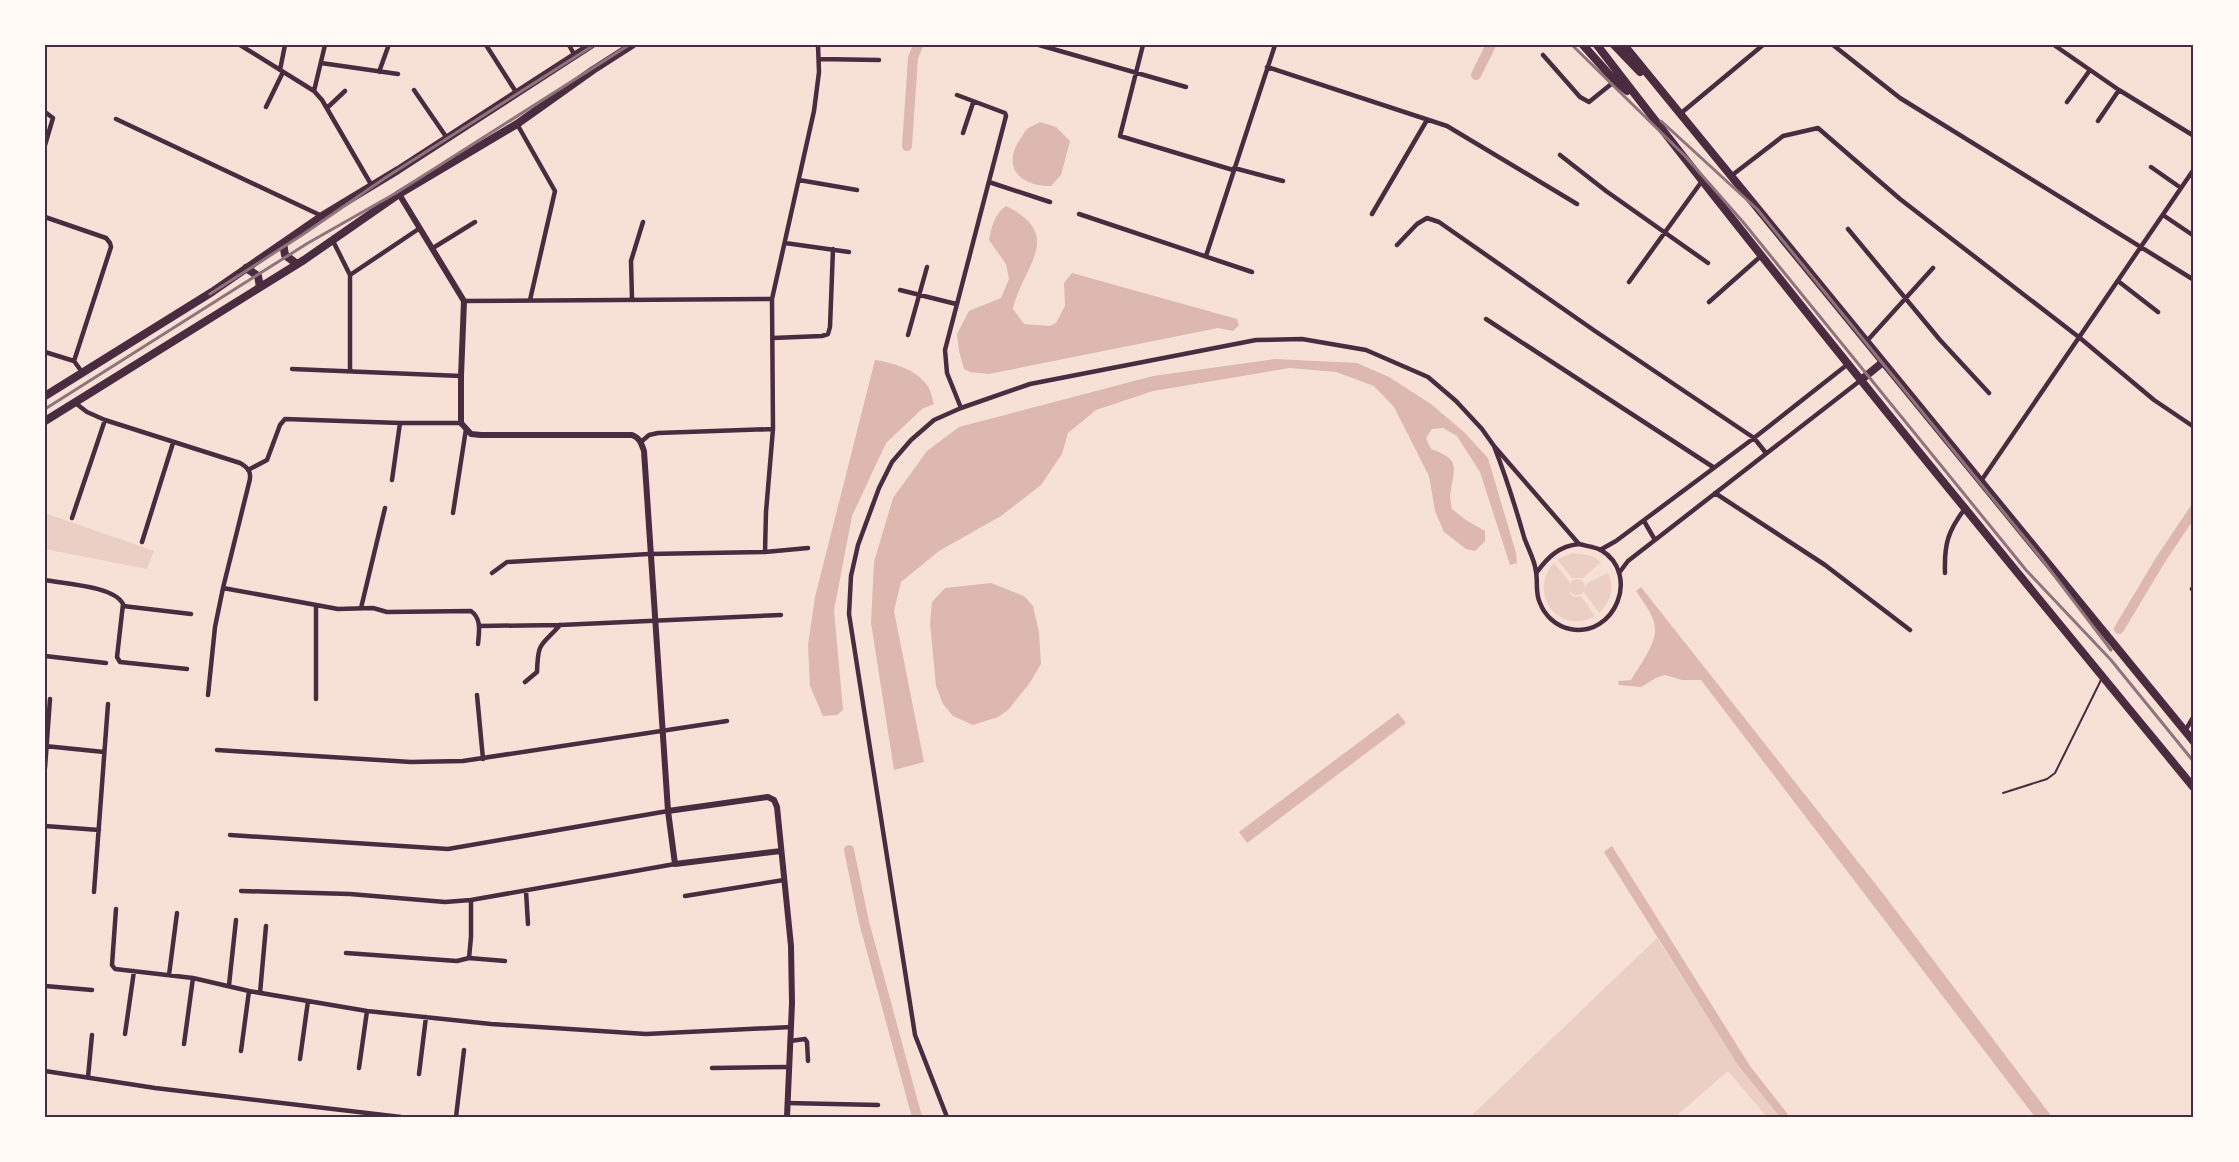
<svg xmlns="http://www.w3.org/2000/svg" width="2239" height="1162" font-family="Karla,sans-serif">
  <style>
    .green { fill: #ebcfc5 }
    .water { fill: #dcb8b0 }
    .lines { fill: none; stroke-linecap: round; stroke-linejoin: round }
    .canal { stroke: #dcb8b0; stroke-width: 10 }
    .service { stroke: #4a2c40; stroke-width: 2 }
    .minor { stroke: #4a2c40; stroke-width: 4.5 }
    .tertiary { stroke: #4a2c40; stroke-width: 6 }
    .primary { stroke: #4a2c40; stroke-width: 8 }
    .rail { stroke: #8f747c; stroke-width: 3 }
    .neatline { fill: none; stroke: #4a2c40; stroke-width: 2 }
  </style>
  <rect width="100%" height="100%" fill="#f7e1d7"/>
  <path class="green" d="M45 513 154 551 147 569 45 549Z
    M1573 553 1592 556 1601 562 1583 578H1572L1557 559Z
    M1554 563 1569 581 1570 594 1576 597 1581 596 1595 616C1558 637 1527 591 1554 563Z
    M1608 573C1615 588 1611 601 1599 613L1584 592 1587 583Z
    M1569 587a8 8 0 1 1 16 0a8 8 0 1 1-16 0Z
    M1657 938 1737 1064 1780 1117H1767L1728 1071 1675 1117H1470Z"/>
  <path class="water" d="M1040 122 1056 127 1070 141 1061 175 1051 186C1023 187 1001 169 1019 141 1022 137 1024 132 1027 129 1031 126 1037 124 1040 122Z
    M1006 206C1066 235 1022 267 1013 309L1024 324 1050 326 1056 323 1065 306 1064 283 1072 273 1237 319 1239 325 1233 331 1218 328 989 374 970 372 964 369 959 351 957 334 969 311 1001 298 1009 279 1006 264 989 240C991 228 995 213 1006 206Z
    M1275 359 1357 363 1389 377 1431 404 1464 432 1488 458 1516 553 1517 563 1510 565 1480 472 1457 436 1443 428 1432 429 1426 438 1431 449C1459 459 1455 465 1451 490 1449 496 1451 503 1452 509L1466 520 1485 531V541L1475 551 1466 549 1444 532 1435 511 1429 476 1394 407 1374 386 1336 372 1290 368 1153 391 1096 410 1068 433 1062 454 1041 485 1001 516 939 551 901 582 894 611 924 762 894 770 871 623 874 562 893 498 927 451 959 427 1153 376Z
    M875 360C894 363 915 369 927 385 931 390 932 398 934 404L922 409 886 443 852 516 834 610 843 710 837 715 823 716 810 686 808 645 815 597Z
    M991 583 1024 596 1033 606 1039 632 1041 664 1029 684 1008 710 998 717 973 725 953 716 943 704 936 686 930 623 932 602 945 588Z
    M1641 587 1881 891 2052 1117H2035L1701 680H1682L1665 675 1656 678 1641 687 1619 685 1618 681 1631 680C1639 667 1656 644 1655 629 1655 616 1643 602 1636 591Z
    M1398 713 1406 723 1247 843 1239 832Z
    M1612 846 1750 1066 1790 1117H1780L1737 1064 1604 852Z"/>
  <g class="lines">
    <path class="canal" d="M1476 75 1491 45
      M907 146 913 58 918 45
      M2119 629 2161 559 2194 510
      M849 850 864 922 917 1117"/>
    <path class="service" d="M2003 793 2047 779 2055 773 2102 678"/>
    <path class="minor" d="M240 45 314 91 322 100 372 186
      M486 45 516 92
      M569 45 575 56
      M1039 45 1186 87
      M1143 45 1120 136 1233 170
      M1833 45 1900 98 2194 280
      M2054 45 2119 90 2194 136
      M1543 55 1580 97 1589 102 1615 81
      M819 59 879 60
      M321 63 398 74
      M1267 67 1447 126 1577 204
      M280 70 285 45
      M379 72 388 47
      M414 90 447 138
      M314 91 325 45
      M957 95 1005 113 1006 116 945 350 947 373 961 408
      M2067 102 2090 70
      M266 107 283 72
      M327 108 345 91
      M45 112 53 118 45 145
      M1680 114 1763 45
      M116 119 322 216
      M2098 121 2119 90
      M517 124 555 191 530 300
      M963 133 973 103
      M1560 155 1606 191 1708 263
      M2151 167 2181 188
      M1234 168 1283 181
      M1731 176 1783 136 1818 128 1900 199 2080 338 2154 400 2194 427
      M799 180 857 190
      M989 182 1050 202
      M1079 214 1252 272
      M1372 214 1427 120
      M2163 215 2194 236
      M45 217 106 238 110 243 111 247 74 361 82 372
      M1848 229 1940 340 1989 393
      M333 241 350 275V371
      M785 243 849 252
      M1397 245 1417 224 1427 218 1439 222 1595 331 1754 438 1766 453
      M433 248 475 222
      M1206 256 1275 45
      M350 275 420 228
      M2118 281 2158 312
      M1629 282 1702 181
      M900 290 956 304
      M632 299 631 261 643 222
      M464 301 772 299
      M1709 302 1761 256
      M1486 319 1713 467
      M908 335 927 267
      M773 338 822 336 828 334 830 327 833 249
      M1866 342 1933 268
      M45 352 74 361
      M292 369 461 376
      M74 402 87 412 105 420 240 463C249 468 252 473 249 483L223 588 215 627 208 695
      M641 442 649 435 658 433 773 429
      M248 470 267 460 280 425 285 419 400 423H461
      M392 480 400 423
      M1981 481 2194 169
      M1715 493 1825 565 1910 630
      M453 513 466 429
      M72 518 105 420
      M1644 521 1655 540
      M142 542 173 443
      M1600 550 1616 541 1754 438 1848 364
      M765 552 766 512 773 429 772 299 814 111 819 72 818 45
      M1537 572C1548 557 1559 546 1579 544
      M492 573 507 562 649 554 765 552 808 548
      M1619 573 1628 561 1861 380
      M1945 573C1944 543 1948 531 1966 507
      M45 580C65 584 114 586 123 604L117 657 120 662 187 669
      M223 588 338 609 373 608 387 612 471 611C482 619 479 632 478 644
      M2192 589 2194 590
      M123 606 191 614
      M361 608 385 508
      M479 626 560 625 781 615
      M45 656 106 663
      M525 682 537 672C538 640 541 647 560 625
      M477 695 483 759
      M316 699V606
      M2185 731 2194 716
      M45 746 104 752
      M217 750 411 762 463 761 727 721
      M45 768 50 699
      M45 826 99 830
      M230 835 448 849 668 811
      M241 891 350 894 445 902 471 900 675 864
      M526 891 528 924
      M94 892 108 704
      M685 896 784 880
      M116 909 112 965 115 969 193 978 249 991 367 1011 491 1024 646 1034 791 1027
      M346 953 457 961 469 958 471 937V900
      M469 958 505 961
      M169 975 177 913
      M229 985 236 920
      M45 986 92 990
      M260 993 266 926
      M125 1034 134 971
      M790 1041 805 1039 807 1042 808 1061
      M184 1044 193 978
      M241 1051 249 991
      M300 1059 308 1001
      M359 1068 367 1011
      M712 1068 789 1067
      M45 1071 155 1088 401 1117
      M419 1074 426 1017
      M88 1077 92 1035
      M787 1103 878 1105
      M456 1117 464 1050
      M947 1117 915 1035 849 614 851 576 858 545 879 488 892 462 911 440 934 420 961 408 1030 384 1256 340 1302 339 1366 350 1428 377 1456 401 1482 429 1494 446 1579 544C1586 546 1595 547 1601 550 1641 574 1615 638 1570 629 1556 626 1545 616 1540 603 1535 593 1538 582 1536 572 1535 560 1528 549 1524 537 1515 505 1506 477 1494 446"/>
    <path class="tertiary" d="M399 194 464 301 461 376V423L471 434 481 435H632C640 438 641 443 644 451L668 811 675 864 781 851
      M668 811 768 797 774 800 777 807 791 946 792 1003 787 1117"/>
    <path class="primary" d="M1583 45 1615 81 1627 91
      M1597 45C1790 297 1992 542 2194 788
      M1614 45 1640 72
      M1624 45 2194 742
      M283 243 285 255 297 264
      M246 268 258 276 260 287
      M1861 380 1883 362
      M45 396 212 292 322 216 398 170 591 45
      M45 421 304 260 399 194 517 124 593 70 632 45"/>
    <path class="rail" d="M1572 45 1685 156 1743 222 2026 570 2111 660 2194 762
      M1661 121 1757 209 2041 558 2111 650
      M210 294 302 235 385 178 594 45
      M45 409 308 243 396 193 629 45"/>
  </g>
  <rect width="2239" height="1162" fill="none" stroke="#fffaf5" stroke-width="93"/>
  <rect x="46" y="46" width="2146" height="1070" class="neatline"/>
</svg>
